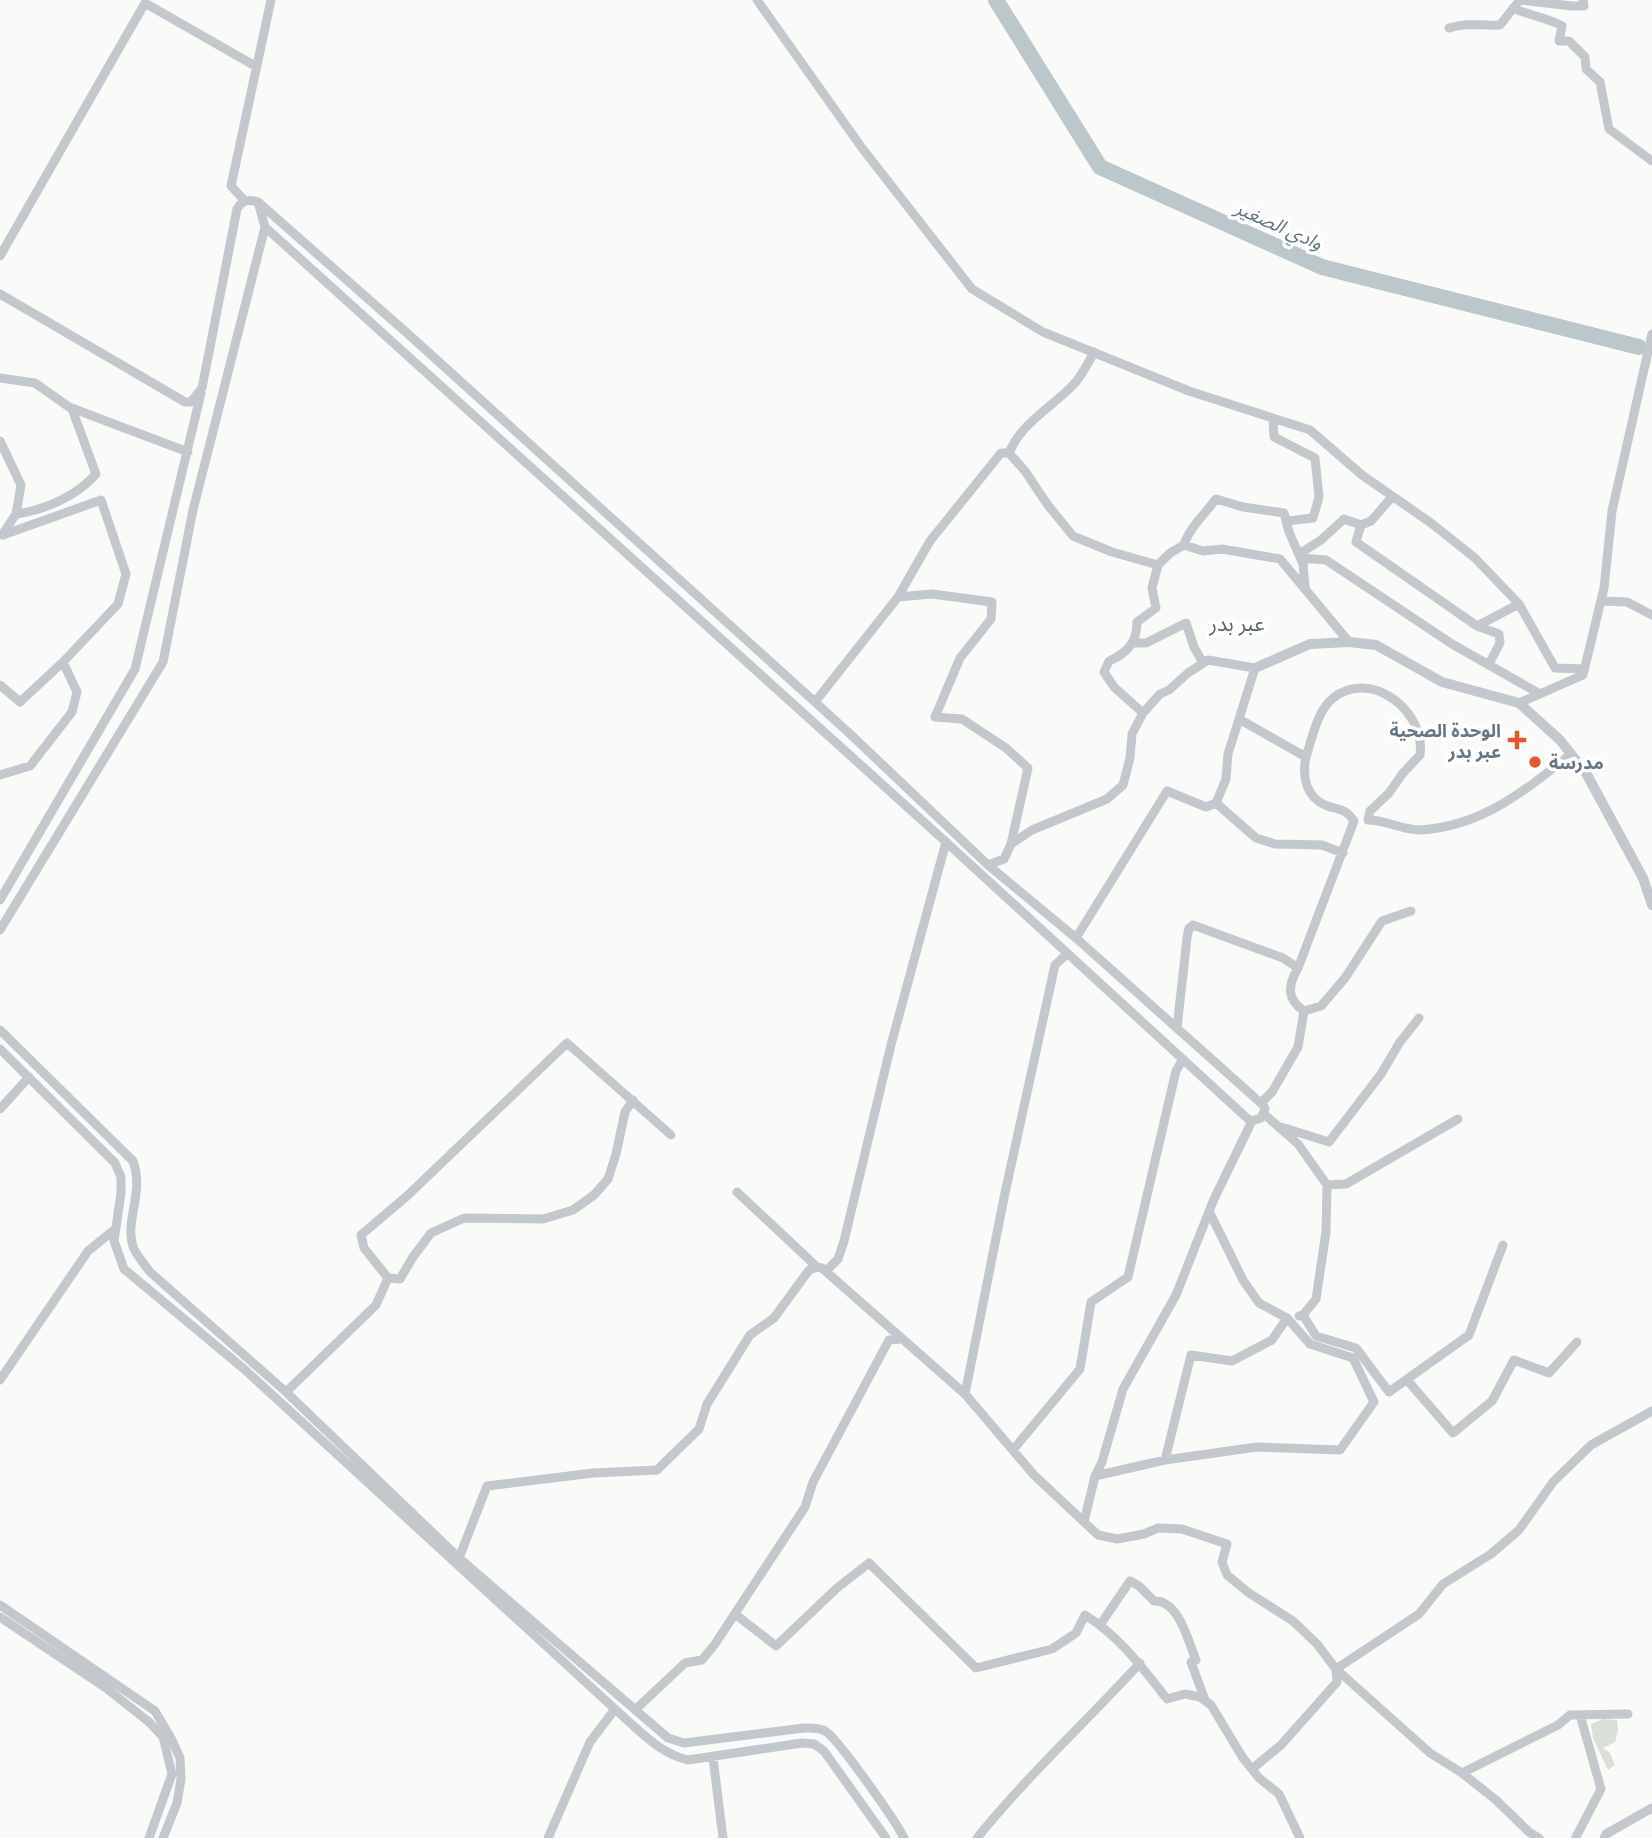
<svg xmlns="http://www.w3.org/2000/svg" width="1652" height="1838" font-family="'IBM Plex Sans','Noto Sans Arabic',sans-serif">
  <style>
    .green { fill: #dadfd7 }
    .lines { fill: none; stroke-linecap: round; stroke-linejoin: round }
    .river { stroke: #bbc7cb; stroke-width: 16 }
    .minor { stroke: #c3c8cc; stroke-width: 9 }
    .tertiary { stroke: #c3c8cc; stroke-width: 10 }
    .poi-dot { fill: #e4572e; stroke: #fff; stroke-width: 2.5 }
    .labels { text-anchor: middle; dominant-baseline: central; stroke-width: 7; stroke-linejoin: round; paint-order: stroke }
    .poi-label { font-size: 18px; font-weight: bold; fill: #657683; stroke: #fff; text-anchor: end }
    .water-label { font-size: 19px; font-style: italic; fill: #60757c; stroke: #fff }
    .quarter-label { font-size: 21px; fill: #57646e; stroke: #fff }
  </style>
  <rect width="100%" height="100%" fill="#fafaf8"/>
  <path class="green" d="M1603 1719 1617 1720 1618 1730 1615 1742 1603 1748 1610 1753 1615 1765 1608 1770 1593 1738 1591 1724Z"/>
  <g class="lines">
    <path class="river" d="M996 0 1100 167 1322 267 1639 347"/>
    <path class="minor" d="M757 0 862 148 972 289 1043 332 1189 391 1310 430 1362 475 1431 523 1475 558 1519 604 1555 668 1584 669
      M1521 0 1572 6H1584L1583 0
      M1513 8C1530 16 1546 17 1562 26L1559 41H1569L1585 57 1586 69 1600 82 1609 129 1652 161
      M1449 28C1470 22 1478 26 1500 25L1520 0
      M245 201 231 186 271 0
      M258 202 407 333 848 732 988 865 1076 938 1263 1105 1265 1109 1261 1118 1252 1121 1248 1119 946 842 265 227
      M0 256 145 3 257 67
      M0 294 185 402H191L202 388 237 209C242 200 249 199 258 202L265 227 193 510 163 662 0 930
      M1094 352C1088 363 1082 376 1073 385 1051 408 1022 422 1009 453L1025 471 1047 504 1073 536 1112 552 1158 565 1152 588 1156 608 1137 622C1137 643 1127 653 1109 661L1104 672 1114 687 1143 713
      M0 378 35 383 69 407 188 452
      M1273 418 1274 437 1315 458 1319 497 1313 518 1287 521
      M0 441 21 485 16 514
      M1361 525 1371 521 1392 497
      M2 535 16 514C45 510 77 496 96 474L72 409
      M1184 545C1189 528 1205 514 1216 499L1243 507 1284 513 1289 532 1303 564 1305 587
      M1299 554 1321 540 1344 519 1361 525 1356 542 1477 626 1499 634 1500 643 1489 664
      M1301 558 1326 560 1452 644 1540 694
      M1158 565 1170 553 1184 545 1203 551 1222 549 1280 559 1349 642
      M898 597 930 541 1001 453H1009
      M1601 601 1627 602 1652 615
      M1477 626 1519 604
      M1134 643H1146L1186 623 1194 647 1203 663
      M0 685 20 702 63 662 118 604 126 574 101 500 3 535
      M815 702 898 597 932 594 992 602 991 619 960 658 935 717 962 719 1006 748 1028 768 1011 844 1004 859 988 865
      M1519 703 1583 675 1604 588 1612 511 1652 334
      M0 775 30 766 72 712 77 692 63 662
      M1216 803 1256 838 1275 844 1322 845 1343 853
      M1011 844 1032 830 1107 799 1123 785 1130 758 1132 734 1143 713 1160 694 1169 690 1188 673 1208 660 1255 668 1239 719 1306 757C1312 739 1317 711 1333 698 1371 668 1426 711 1420 755L1403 773 1389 793 1370 811 1368 820C1386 820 1402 830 1420 830 1481 827 1526 790 1571 754
      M0 900 135 669 201 393
      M1076 938 1167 791 1206 807 1216 803 1226 779 1228 754 1239 719
      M1304 1011 1321 1006 1345 978 1382 921 1411 911
      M1177 1028 1187 938 1189 928 1193 925 1283 958 1298 968
      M0 1030 133 1161C145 1194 123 1222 134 1249 138 1257 145 1265 150 1272L286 1392 459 1558 668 1738 684 1743 804 1728C811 1728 818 1727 825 1731 837 1737 897 1823 904 1838
      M0 1049 115 1163 121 1177V1193L114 1241 124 1269 244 1369 628 1721C647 1738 663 1754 688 1760L802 1743 814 1744 824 1751 886 1838
      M1261 1103 1272 1092 1298 1047 1304 1011C1286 999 1288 985 1298 968L1354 821C1344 807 1340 811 1325 805 1306 797 1302 776 1306 757
      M0 1109 29 1077
      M1264 1114 1298 1144 1327 1185 1326 1232 1316 1299 1303 1315 1299 1316
      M1281 1127 1329 1142 1381 1074 1400 1042 1419 1018
      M1327 1185 1346 1184 1458 1119
      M737 1192 817 1267
      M826 1271 838 1259 844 1241 891 1045 946 842
      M388 1278 400 1279 413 1257 431 1233 464 1218 543 1219 573 1210 594 1195 608 1179 616 1154 625 1112 633 1100
      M1303 1315 1316 1336 1356 1348 1389 1392 1469 1335 1503 1245
      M0 1380 88 1251 114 1230
      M1407 1380 1453 1433 1492 1401 1514 1360 1549 1373 1577 1342
      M286 1392 376 1305 388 1278 364 1248 361 1235 407 1196 567 1043 671 1135
      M965 1394 1005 1193 1055 965 1067 954
      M1013 1450 1080 1369 1091 1302 1128 1277 1176 1071 1183 1059
      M1165 1460 1257 1447 1340 1450 1374 1402 1353 1358 1310 1344 1287 1318
      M1095 1476 1165 1460 1191 1355 1232 1361 1272 1340 1287 1318 1259 1303 1243 1280 1209 1211
      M1084 1522 1095 1476 1102 1462 1123 1389 1176 1295 1214 1199 1252 1121
      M459 1558 487 1486 593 1473 657 1470 699 1429 707 1404 750 1335 774 1318 809 1270 817 1267 822 1268 965 1394 1034 1475 1098 1535 1117 1539 1144 1534 1158 1528 1182 1529 1227 1544 1222 1562 1227 1575 1249 1593 1293 1621 1317 1644 1336 1669 1430 1753 1462 1773 1496 1800 1529 1832 1539 1838
      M0 1605 155 1711 172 1740 180 1758 181 1779 177 1803 163 1838
      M735 1614 776 1646 837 1588 869 1563 976 1668 1052 1649 1076 1633 1085 1615C1119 1636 1142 1667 1167 1699L1185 1694 1200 1697 1211 1705 1243 1758 1259 1778 1279 1794 1300 1838
      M0 1617 106 1688 149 1722 163 1737 172 1774 149 1838
      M1100 1625 1130 1581 1139 1586 1154 1601C1179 1600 1188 1641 1196 1660L1191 1662 1205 1700
      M1336 1669 1419 1614 1443 1584 1491 1554 1519 1530 1553 1482 1591 1445 1652 1411
      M635 1710 685 1663 702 1660 715 1644 805 1507 813 1482 889 1340 900 1339
      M713 1758 723 1838
      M1252 1769 1281 1745 1337 1682 1336 1669
      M1462 1773 1558 1725 1570 1715 1628 1714
      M1576 1837 1601 1789 1580 1715
      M548 1838 590 1742 615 1709
      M977 1838C1027 1776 1086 1722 1140 1663
      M1604 1838 1606 1834 1652 1808"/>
    <path class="tertiary" d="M1255 668 1310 644 1349 642 1376 645 1442 682 1519 703 1560 740 1586 773 1643 878 1652 905"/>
  </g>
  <g class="poi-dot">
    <path d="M1513.5 729.5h7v7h7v7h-7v7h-7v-7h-7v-7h7z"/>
    <circle cx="1535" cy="762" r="7"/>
  </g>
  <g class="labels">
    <g class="poi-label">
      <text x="1501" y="730">الوحدة الصحية<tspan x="1501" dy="21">عبر بدر</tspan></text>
      <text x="1549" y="762" text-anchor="start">مدرسة</text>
    </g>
    <g class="water-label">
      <text transform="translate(1279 225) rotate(24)">وادي الصغير</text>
    </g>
    <g class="quarter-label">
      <text x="1237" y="623">عبر بدر</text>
    </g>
  </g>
</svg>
